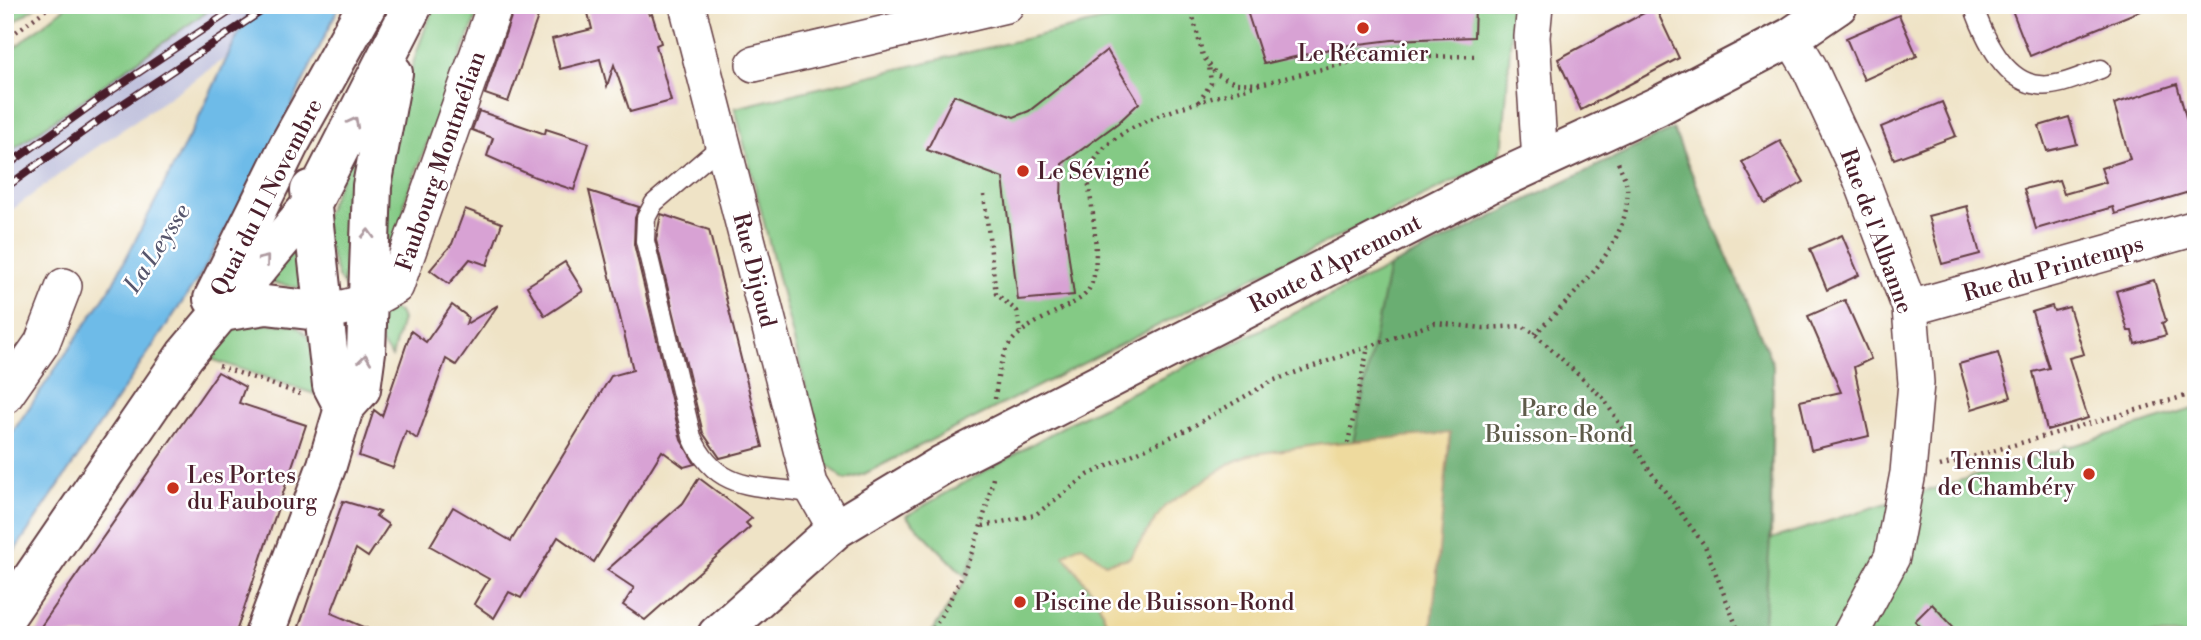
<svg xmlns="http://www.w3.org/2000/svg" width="2201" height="640" font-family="'Libre Bodoni',serif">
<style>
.industrial{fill:#c1c2dd}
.green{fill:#84ca85;stroke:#677458;stroke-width:2}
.forest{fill:#6bae72;stroke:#5a664e;stroke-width:2}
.sand{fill:#eeda9e;stroke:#9c7c64;stroke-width:2}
.water{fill:#6ebbe8;stroke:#5c6d8a;stroke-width:2}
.building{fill:#d8a2d4}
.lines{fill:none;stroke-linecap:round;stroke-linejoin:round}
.service-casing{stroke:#633c42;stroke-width:21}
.minor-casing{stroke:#633c42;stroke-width:38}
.secondary-casing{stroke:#633c42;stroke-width:42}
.primary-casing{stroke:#633c42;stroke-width:42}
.path{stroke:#633c42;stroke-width:4.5;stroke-dasharray:2 5;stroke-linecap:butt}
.service{stroke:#fff;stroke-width:18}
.minor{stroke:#fff;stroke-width:35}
.secondary{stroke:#fff;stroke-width:38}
.primary{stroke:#fff;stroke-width:38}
.rail-casing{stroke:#4a1f2b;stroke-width:8}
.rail{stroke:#fff;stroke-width:5;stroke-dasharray:16;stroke-linecap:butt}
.oneway{stroke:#ae9aa0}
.poi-dot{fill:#c8321e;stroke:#fff;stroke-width:2.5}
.labels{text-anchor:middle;stroke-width:5;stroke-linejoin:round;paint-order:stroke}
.poi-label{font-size:23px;fill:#4a1f2b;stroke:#fff;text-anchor:start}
.street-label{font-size:23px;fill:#4a1f2b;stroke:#fff}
.park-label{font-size:23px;fill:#5e5b4a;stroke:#fff}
.water-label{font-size:24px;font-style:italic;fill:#57566d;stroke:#fff}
</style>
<rect width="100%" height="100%" fill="#fff"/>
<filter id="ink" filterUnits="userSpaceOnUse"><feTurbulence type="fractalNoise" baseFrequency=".0143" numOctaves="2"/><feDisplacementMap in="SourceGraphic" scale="14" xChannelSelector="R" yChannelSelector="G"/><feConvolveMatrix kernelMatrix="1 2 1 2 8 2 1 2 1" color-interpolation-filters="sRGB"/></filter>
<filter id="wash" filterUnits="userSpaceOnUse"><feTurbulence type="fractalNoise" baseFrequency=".00686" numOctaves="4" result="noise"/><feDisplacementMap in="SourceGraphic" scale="28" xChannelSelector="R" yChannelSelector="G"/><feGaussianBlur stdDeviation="1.57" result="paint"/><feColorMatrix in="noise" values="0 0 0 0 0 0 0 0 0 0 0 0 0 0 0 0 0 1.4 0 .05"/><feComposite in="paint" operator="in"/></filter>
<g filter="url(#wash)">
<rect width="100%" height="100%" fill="#efe3c6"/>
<path class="industrial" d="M216,5H266L246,44L84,156L5,215V155Z"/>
<g class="green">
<path d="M5,5H38L5,29Z"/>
<path d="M68,5H216L5,155V55Z"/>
<path d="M435,5H481L405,200L401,237L389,268C388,246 385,224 386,203C387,145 411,58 435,5Z"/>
<path d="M1167,5H1513L1503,143L1498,157L1487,166L1272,268L864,474L845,480L825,463L735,108Z"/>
<path d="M371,110L352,287L347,290L338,277L321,224Z"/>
<path d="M1673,129L1773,365L1771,539L2062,449L2066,445L2069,447L2196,408V635H930L968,576L978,548L965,576L906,516L1073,421Z"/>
<path d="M299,242L309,290L265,281Z"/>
<path d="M391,309L399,312L402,319L392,357L381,343L379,312Z"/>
<path d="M226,324H294L309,337L326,398L202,356Z"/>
</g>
<path class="forest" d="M1673,129L1773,365L1770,540L1763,635H1430L1450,434L1353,443L1389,267Z"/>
<path class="sand" d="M1450,433L1431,635H1115L1108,626L1096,597L1064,555L1081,545L1105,563L1129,558L1165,506L1231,463L1249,455L1323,444Z"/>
<path class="water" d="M252,5H340L274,142L202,273L5,565V443L111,287L198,119Z"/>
<g id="blocks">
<g class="building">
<path d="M515,5H542L508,102L485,94Z"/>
<path d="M586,5H646L649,15L652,14L661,43L656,45L671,101L630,112L614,65L607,86L600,59L560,69L552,39L592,29Z"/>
<path d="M1245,5H1475L1474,37L1392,40L1343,46L1264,64Z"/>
<path d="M2010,5H2152V6L2030,56Z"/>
<path d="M1655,7L1679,58L1581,110L1558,59Z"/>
<path d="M1899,15L1917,56L1864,80L1846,38Z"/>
<path d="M1107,50L1139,103L1118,123L1062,164L1061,200L1074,295L1018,300L1003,178L927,150L954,95L1014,117L1029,111Z"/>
<path d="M2177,84L2190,132L2196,130V190L2115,214L2113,207L2036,229L2024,189L2059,180L2064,194L2106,182L2101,168L2130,159L2114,104Z"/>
<path d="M1942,102L1956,136L1894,159L1881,127Z"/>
<path d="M479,111L545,134L546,129L589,143L574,190L535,177L487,156L493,138L472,130Z"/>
<path d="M2069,117L2077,144L2047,151L2039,126Z"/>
<path d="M1780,141L1804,182L1765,204L1742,162Z"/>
<path d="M589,191L639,207L635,218L634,244L681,440L695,464L684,467L662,451L594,562L558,537L521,598L509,592L494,618L474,604L489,579L430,546L453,507L511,541L611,376L633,370Z"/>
<path d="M1967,206L1980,254L1942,264L1928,216Z"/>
<path d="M465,209L502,223L487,265L470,259L449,284L430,270L452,244Z"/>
<path d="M661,214L709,230L763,447L720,458L703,433L656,240Z"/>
<path d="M1842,235L1859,275L1827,290L1810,249Z"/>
<path d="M565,262L583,291L545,316L527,286Z"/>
<path d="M2154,280L2166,321L2162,323L2166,335L2135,344L2132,331H2128L2116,291Z"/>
<path d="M1845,300L1871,359L1854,367L1869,436L1811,450L1800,401L1841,392L1808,316Z"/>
<path d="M452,305L468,317L466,324L498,305L456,365L446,359L417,439L406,431L393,468L359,456L374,410L382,416L411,331L426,342Z"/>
<path d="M2052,306L2054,311L2069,307L2084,354L2069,358L2088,418L2047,430L2033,372L2049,368L2032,312Z"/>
<path d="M1998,353L2011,397L1972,409L1959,364Z"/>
<path d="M218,372L245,387L239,403L306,425L235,635H35Z"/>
<path d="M699,478L752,518L746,523L750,527L645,620L623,605L634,588L607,570L683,503Z"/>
<path d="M343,501L380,512L376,516L389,525L368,557L356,549L331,613L383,635H296Z"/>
<path d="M1932,604L1961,635H1929L1915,621Z"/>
</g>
</g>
</g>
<g filter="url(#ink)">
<use href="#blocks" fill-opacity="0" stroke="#633c42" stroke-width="2"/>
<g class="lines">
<g class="service-casing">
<g id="service">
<path d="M1973,5C1983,34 2003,81 2038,85C2058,88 2083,75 2101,69"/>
<path d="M723,144L654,203L646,218L645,241L692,437C718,496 762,484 816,494"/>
</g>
</g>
<g class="minor-casing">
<g id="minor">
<path d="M687,5L810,484L836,529"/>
<path d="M1535,5L1532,37L1540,161"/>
<path d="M1791,37L1809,67L1861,179L1910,308L1916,383L1908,473L1892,557L1850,635"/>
<path d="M754,64L1006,5"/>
<path d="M1910,308L2196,228"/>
<path d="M326,312L367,302L396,286L495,5"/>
<path d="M5,396L42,343L64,286"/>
</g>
</g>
<g class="secondary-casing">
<path id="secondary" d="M717,635L836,529L942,465L1487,185L1658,106L1791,37L1838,5"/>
</g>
<g class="primary-casing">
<g id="primary">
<path d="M310,190L332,385L344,408"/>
<path d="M213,299L289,145L367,5"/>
<path d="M222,312L266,305L326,312"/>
<path d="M5,618L185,355L311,205L413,5"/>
<path d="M264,635L327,465L344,408L361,389L366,352L372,186L393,73"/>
</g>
</g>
<g class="path">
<path d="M1190,5L1203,56L1216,74L1235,83L1260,84L1368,58L1478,56"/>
<path d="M5,40L52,5"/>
<path d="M1199,102L1211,83L1209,66"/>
<path d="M984,195L996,294L1017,311L1020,332"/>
<path d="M1535,334C1570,298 1633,243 1627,187C1626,179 1621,170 1618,162"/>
<path d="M219,366L300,394"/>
<path d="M995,399C1002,338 1010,336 1063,308C1072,304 1084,298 1089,289C1100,270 1095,236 1093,215C1092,203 1088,189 1089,178C1094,121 1216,99 1260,84"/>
<path d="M1348,443L1368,347L1435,323L1483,328L1522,326L1535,334L1603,398L1650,471L1705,546L1740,635"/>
<path d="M1940,466L2196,393"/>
<path d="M983,526L1035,515L1088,475L1188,429L1272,381L1367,347"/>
<path d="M930,635C964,577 979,544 993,478"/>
</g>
<use href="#service" class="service"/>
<use href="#minor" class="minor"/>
<use href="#secondary" class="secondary"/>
<use href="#primary" class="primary"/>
<g class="rail-casing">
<g id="rail">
<path d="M5,167L105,95L240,5"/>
<path d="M5,188L115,109L271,5"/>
</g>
</g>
<use href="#rail" class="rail"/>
</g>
<defs><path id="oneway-chevron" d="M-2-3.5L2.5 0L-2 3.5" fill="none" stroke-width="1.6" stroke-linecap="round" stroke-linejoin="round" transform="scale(1.75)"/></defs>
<g class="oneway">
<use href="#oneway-chevron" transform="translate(354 122) rotate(-62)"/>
<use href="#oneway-chevron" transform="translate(368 234) rotate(-88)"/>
<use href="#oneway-chevron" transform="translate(265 260) rotate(-51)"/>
<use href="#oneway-chevron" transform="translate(365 359) rotate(-83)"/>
</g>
</g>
<g class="poi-dot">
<circle cx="1363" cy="28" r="7"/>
<circle cx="1023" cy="171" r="7"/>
<circle cx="2089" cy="474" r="7"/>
<circle cx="173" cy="488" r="7"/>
<circle cx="1020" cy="602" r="7"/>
</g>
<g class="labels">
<g class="poi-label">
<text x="1363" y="61" text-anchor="middle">Le Récamier</text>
<text x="1037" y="179">Le Sévigné</text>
<text x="2075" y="469" text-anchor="end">Tennis Club<tspan x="2075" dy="26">de Chambéry</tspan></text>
<text x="187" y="483">Les Portes<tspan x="187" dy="26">du Faubourg</tspan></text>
<text x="1034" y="610">Piscine de Buisson-Rond</text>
</g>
<g class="street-label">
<text transform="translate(440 161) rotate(-71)" y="8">Faubourg Montmélian</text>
<text transform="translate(266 197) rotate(-63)" y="8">Quai du 11 Novembre</text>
<text transform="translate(1877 231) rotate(70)" y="8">Rue de l'Albanne</text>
<text transform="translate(1335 263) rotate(-27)" y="8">Route d'Apremont</text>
<text transform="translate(2053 268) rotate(-16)" y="8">Rue du Printemps</text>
<text transform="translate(755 270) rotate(76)" y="8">Rue Dijoud</text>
</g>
<g class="park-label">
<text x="1559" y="416">Parc de<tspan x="1559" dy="26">Buisson-Rond</tspan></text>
</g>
<g class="water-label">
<text transform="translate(157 248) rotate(-57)" y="8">La Leysse</text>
</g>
</g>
<rect width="2201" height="640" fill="none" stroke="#fff" stroke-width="28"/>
</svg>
